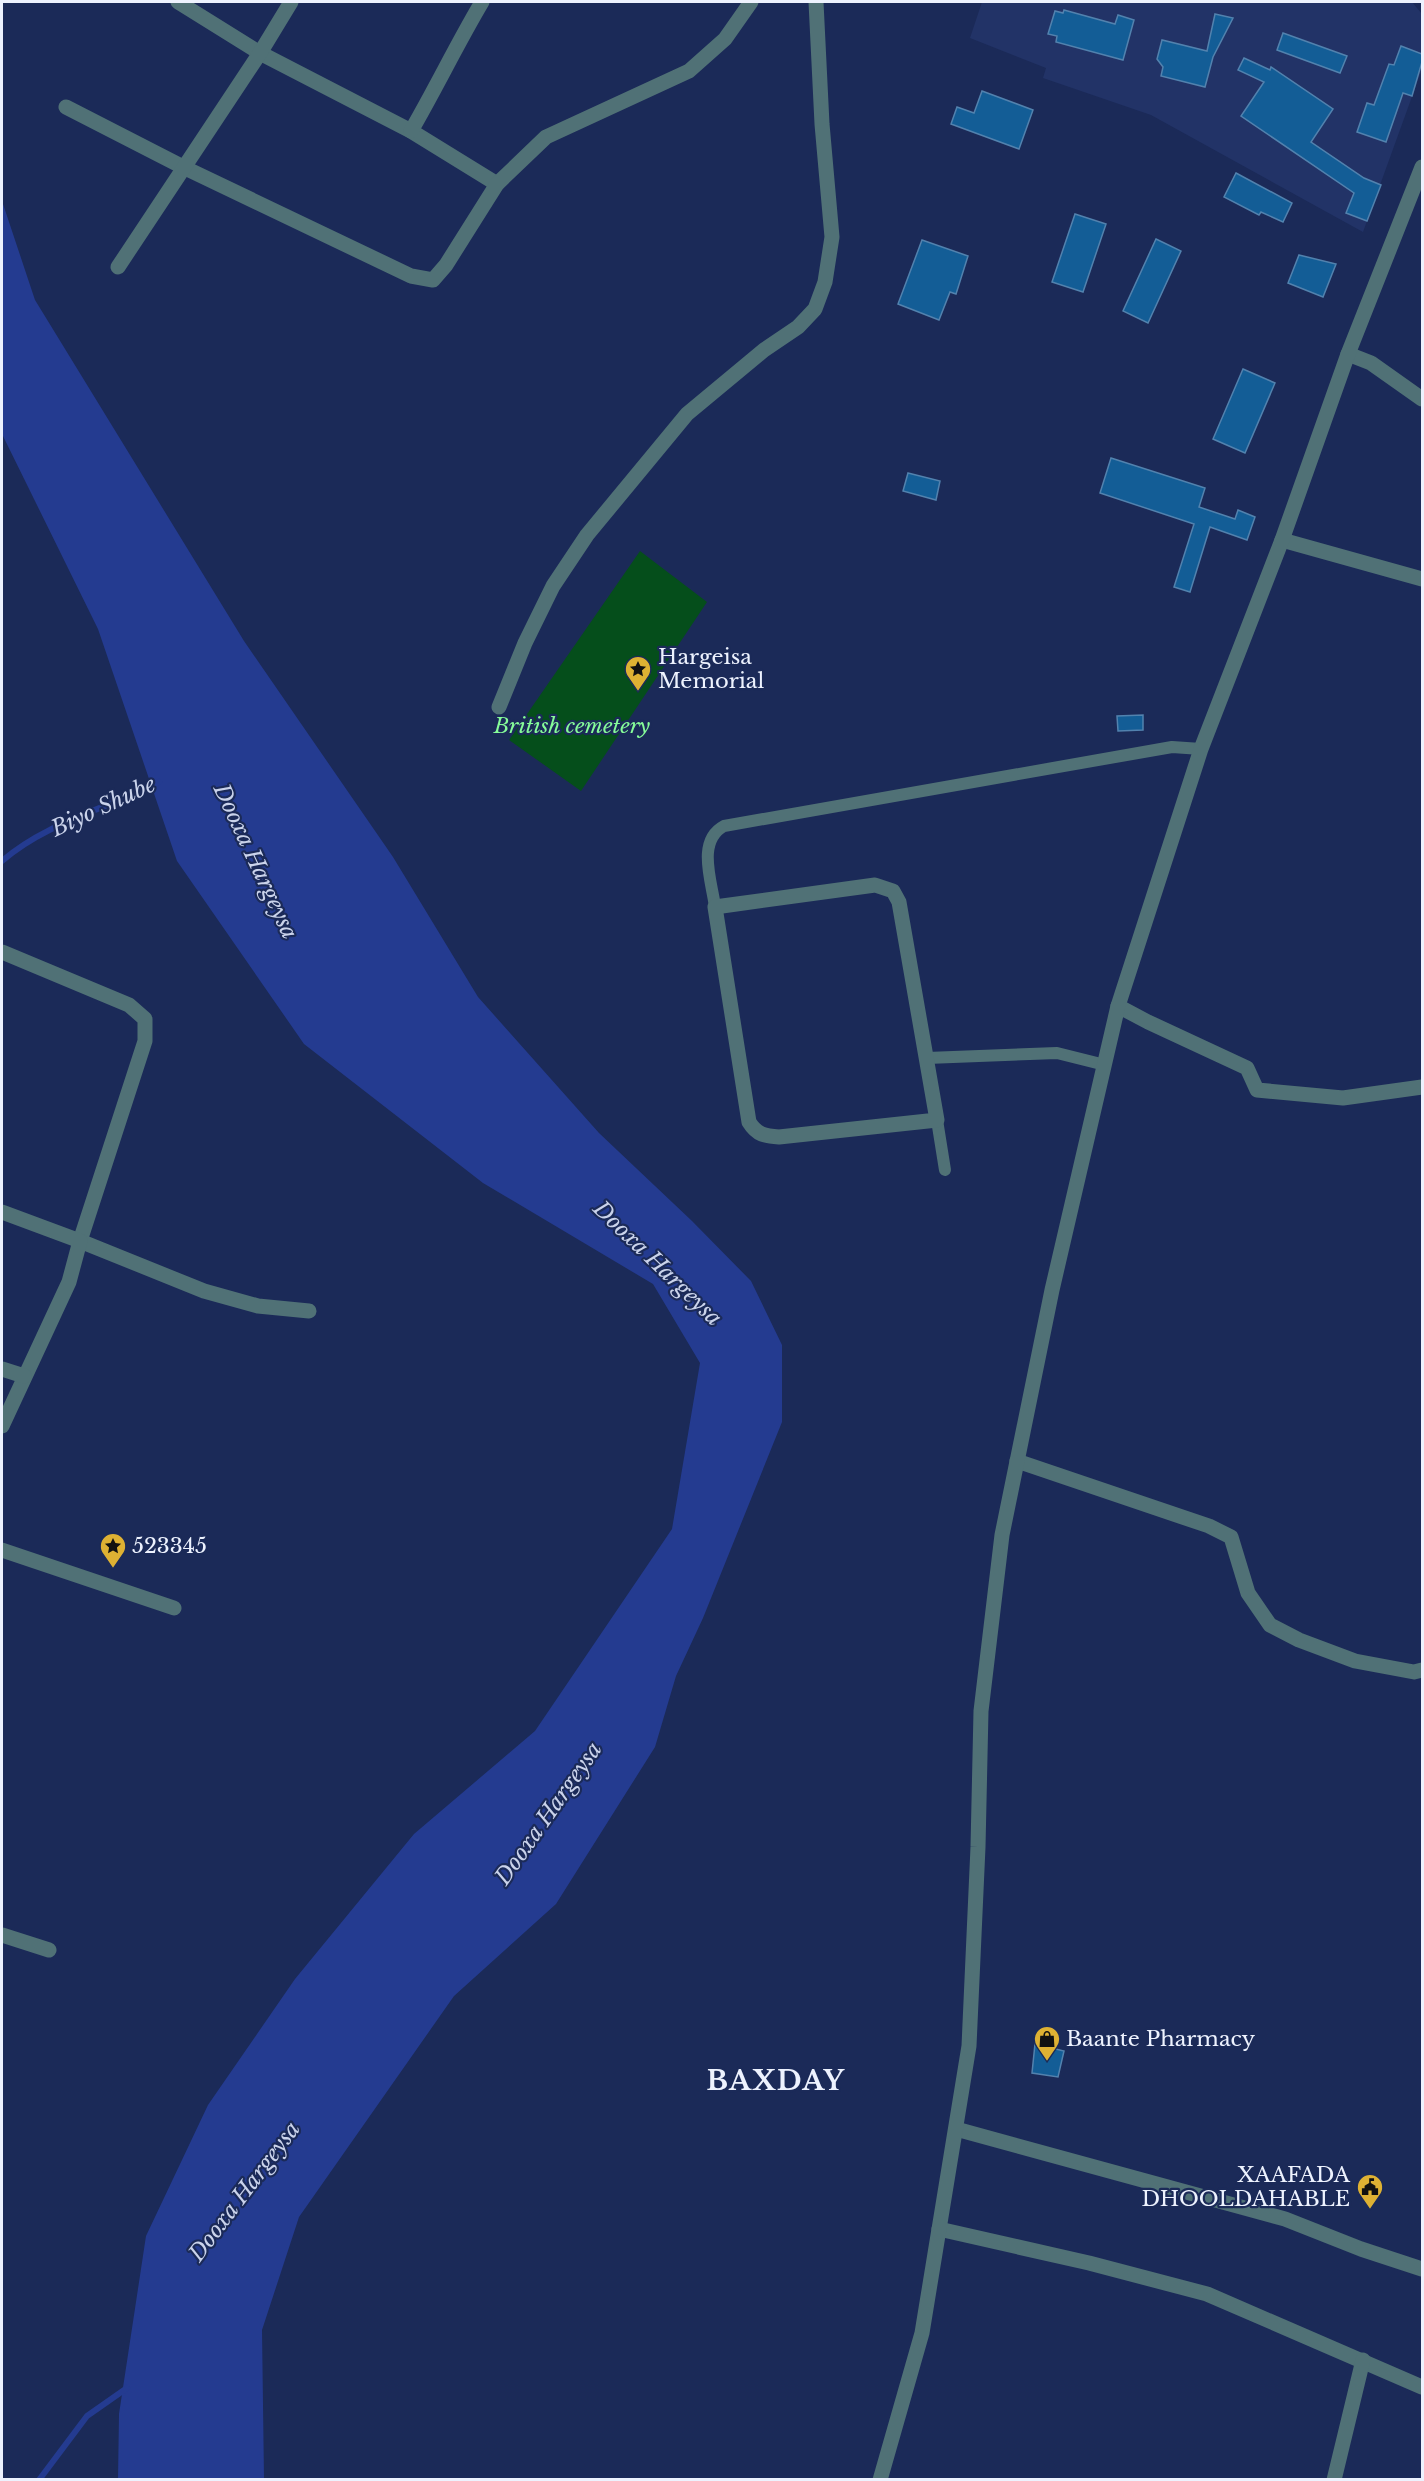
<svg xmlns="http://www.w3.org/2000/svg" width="1424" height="2481" font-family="'Libre Baskerville',serif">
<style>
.built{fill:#223367}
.green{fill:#054e1b}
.water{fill:#243b90}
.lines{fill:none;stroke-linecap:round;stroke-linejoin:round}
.stream{stroke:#243b90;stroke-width:6}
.building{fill:#135d96;stroke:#5282ae;stroke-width:1.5}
.lane{stroke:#507176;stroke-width:12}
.street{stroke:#507176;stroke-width:15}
.labels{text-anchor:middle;stroke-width:4.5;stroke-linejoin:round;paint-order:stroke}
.poi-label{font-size:21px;fill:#edf2fe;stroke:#1b2a58;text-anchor:start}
.park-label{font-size:21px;font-style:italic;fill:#86fc99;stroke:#1b2a58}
.water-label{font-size:22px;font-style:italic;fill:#cad3eb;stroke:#1b2a58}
.district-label{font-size:27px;font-weight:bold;letter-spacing:1.5px;fill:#edf2fe;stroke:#1b2a58}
</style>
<rect width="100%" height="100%" fill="#1b2a58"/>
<path class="built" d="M982,2H1412L1422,14V69L1363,232L1151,115L1043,78L1046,68L970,38Z"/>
<path class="green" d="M640,551L707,602L581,791L509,740Z"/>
<path class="water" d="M2,201L35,300L244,641L393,857L478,997L599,1133L692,1221L751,1281L782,1345V1422L703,1618L676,1676L655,1747L556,1904L454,1996L299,2217L262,2330L264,2479H118L119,2414L146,2236L208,2105L295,1979L414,1834L535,1731L672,1529L700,1363L653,1284L483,1183L304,1044L177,861L98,629L2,434Z"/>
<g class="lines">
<g class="stream">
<path d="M2,861C47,822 107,809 159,782"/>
<path d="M39,2480L87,2416L127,2388"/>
</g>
</g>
<g class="building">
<path d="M1064,10L1115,24L1118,15L1134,20L1123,60L1056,42L1057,36L1048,34L1055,11L1063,13Z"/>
<path d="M1215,14L1233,18L1213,57L1205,87L1161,76L1163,67L1157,59L1162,40L1207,51Z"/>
<path d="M1283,33L1347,56L1340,73L1277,50Z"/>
<path d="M1401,46L1422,54V62L1412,96L1403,93L1386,142L1357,132L1367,103L1374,105L1389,64L1394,65Z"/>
<path d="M1244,58L1270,70L1271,67L1333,109L1311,142L1364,178L1381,185L1367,221L1346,213L1354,193L1241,116L1264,82L1238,70Z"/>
<path d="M982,91L1033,110L1019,149L951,124L957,107L974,113Z"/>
<path d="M1236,173L1292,203L1283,222L1261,212L1259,215L1224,197Z"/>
<path d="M1075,214L1106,224L1083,292L1052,282Z"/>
<path d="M1156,239L1181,251L1148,323L1123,311Z"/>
<path d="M922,240L968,256L956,294L950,292L939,320L898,304Z"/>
<path d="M1299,255L1336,264L1323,297L1288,283Z"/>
<path d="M1243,369L1275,383L1245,453L1213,439Z"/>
<path d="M1111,458L1205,488L1199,507L1235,519L1238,510L1255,517L1247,540L1210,527L1190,592L1174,587L1194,524L1100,493Z"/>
<path d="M908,473L940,481L936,500L903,491Z"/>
<path d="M1143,715V730L1118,731L1117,716Z"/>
<path d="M1035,2044L1064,2051L1058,2077L1032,2073Z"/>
</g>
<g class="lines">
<g class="lane">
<path d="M715,907C712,882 696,841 724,826L1172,747L1201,749"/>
<path d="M927,1058L1057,1053L1105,1065"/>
<path d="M937,1120L945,1170"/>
</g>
<g class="street">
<path d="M178,2L260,53L411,131L497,184"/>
<path d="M66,107L183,167L411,276L433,280L446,265L497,184L546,137L689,71L725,39L751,2"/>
<path d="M411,131C436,88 457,44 482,2"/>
<path d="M118,267L260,53L291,2"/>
<path d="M1348,354L1371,363L1422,399"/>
<path d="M1282,540L1422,579"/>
<path d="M499,707L525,643L553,586L587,535L687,414L764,350L798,327L815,309L825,282L832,237L822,124L816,2"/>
<path d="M875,885L893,891L899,902L937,1120L779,1137C765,1136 757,1135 749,1122L715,907Z"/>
<path d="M2,952L129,1005L145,1019V1041L80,1241L204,1291L258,1306L309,1311"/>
<path d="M1118,1006L1148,1022L1247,1068L1257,1090L1343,1098L1422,1087"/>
<path d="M2,1212L80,1241L69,1282L2,1426"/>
<path d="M2,1369L24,1376"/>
<path d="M1017,1461L1209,1526L1231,1537L1248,1593L1270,1625L1299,1640L1355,1661L1414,1672L1422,1670"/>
<path d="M2,1550L174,1608"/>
<path d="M2,1935L49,1950"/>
<path d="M956,2129L1285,2219L1361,2249L1422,2269"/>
<path d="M939,2229L1089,2263L1207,2294L1422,2387"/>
<path d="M880,2480L922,2333L969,2046L978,1847L981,1711L1002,1535L1052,1290L1118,1006L1201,749L1282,540L1348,354L1422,167"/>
<path d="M1334,2480L1363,2360"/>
</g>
</g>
<defs>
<g id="sight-pin" transform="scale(1.35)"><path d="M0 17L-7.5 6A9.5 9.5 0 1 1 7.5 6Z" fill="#deb133" stroke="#1b2a58"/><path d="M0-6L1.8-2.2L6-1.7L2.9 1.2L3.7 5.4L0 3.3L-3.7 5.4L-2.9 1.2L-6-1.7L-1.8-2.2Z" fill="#111"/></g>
<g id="shop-pin" transform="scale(1.35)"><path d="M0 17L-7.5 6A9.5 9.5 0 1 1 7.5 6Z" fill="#deb133" stroke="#1b2a58"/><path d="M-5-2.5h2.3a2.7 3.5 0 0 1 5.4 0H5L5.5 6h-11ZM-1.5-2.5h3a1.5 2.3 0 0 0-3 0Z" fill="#111"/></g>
<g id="civic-pin" transform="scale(1.35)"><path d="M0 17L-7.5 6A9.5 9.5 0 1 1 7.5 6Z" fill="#deb133" stroke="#1b2a58"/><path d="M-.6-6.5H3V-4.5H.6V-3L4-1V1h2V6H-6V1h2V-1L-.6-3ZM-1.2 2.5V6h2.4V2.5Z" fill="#111"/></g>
</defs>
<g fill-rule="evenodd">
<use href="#sight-pin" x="638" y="669"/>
<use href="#sight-pin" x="113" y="1546"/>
<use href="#shop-pin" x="1047" y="2039"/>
<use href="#civic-pin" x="1370" y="2187"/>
</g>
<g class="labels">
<g class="poi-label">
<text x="658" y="664">Hargeisa<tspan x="658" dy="24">Memorial</tspan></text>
<text x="132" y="1553">523345</text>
<text x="1066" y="2046">Baante Pharmacy</text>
<text x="1350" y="2182" text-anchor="end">XAAFADA<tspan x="1350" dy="24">DHOOLDAHABLE</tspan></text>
</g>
<g class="park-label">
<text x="572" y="733">British cemetery</text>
</g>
<g class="water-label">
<text transform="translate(103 806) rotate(-25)" y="8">Biyo Shube</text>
<text transform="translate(256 861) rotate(65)" y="8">Dooxa Hargeysa</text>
<text transform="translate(658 1263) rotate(44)" y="8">Dooxa Hargeysa</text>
<text transform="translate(548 1813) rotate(-55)" y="8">Dooxa Hargeysa</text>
<text transform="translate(244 2191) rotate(-53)" y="8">Dooxa Hargeysa</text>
</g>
<g class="district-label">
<text x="776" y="2090">BAXDAY</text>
</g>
</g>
<rect width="1424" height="2481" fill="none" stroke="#edf2fe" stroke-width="6"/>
</svg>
